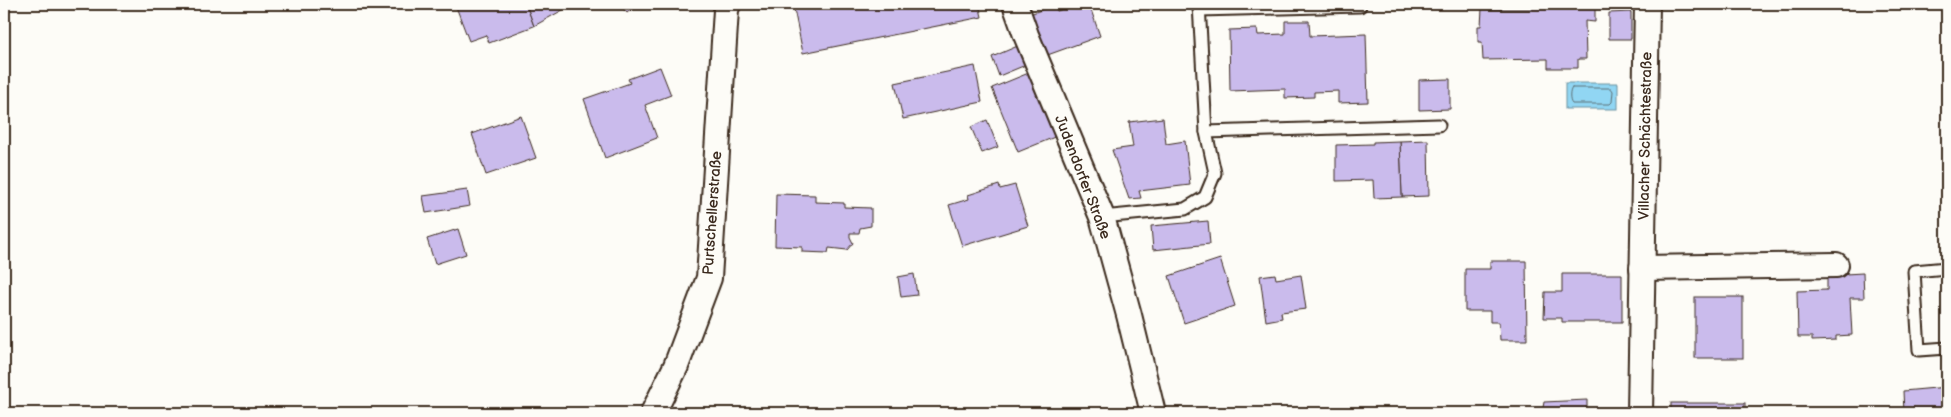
<svg xmlns="http://www.w3.org/2000/svg" width="1951" height="417" font-family="'Balsamiq Sans',sans-serif">
<style>
.water{fill:#91d6f3;stroke:#6f919e}
.lines{fill:none;stroke-linecap:round;stroke-linejoin:round}
.shore{stroke:#5d6f73;stroke-width:1}
.building{fill:#cabbec;stroke:#3b2a1e}
.lane-casing{stroke:#3b2a1e;stroke-width:15}
.street-casing{stroke:#3b2a1e;stroke-width:28}
.lane{stroke:#fdfcf7;stroke-width:11}
.street{stroke:#fdfcf7;stroke-width:24}
.labels{text-anchor:middle;stroke-width:5;stroke-linejoin:round;paint-order:stroke}
.street-label{font-size:15px;fill:#3b2a1e;stroke:#fdfcf7}
</style>
<rect width="100%" height="100%" fill="#fdfcf7"/>
<filter id="ink" filterUnits="userSpaceOnUse"><feTurbulence type="fractalNoise" baseFrequency=".02" numOctaves="2"/><feDisplacementMap in="SourceGraphic" scale="10" xChannelSelector="R" yChannelSelector="G"/><feConvolveMatrix kernelMatrix="1 2 1 2 8 2 1 2 1" color-interpolation-filters="sRGB"/></filter>
<g filter="url(#ink)">
<rect class="water" x="1565" y="83" width="53" height="26"/>
<g class="lines">
<path class="shore" d="M1572,88H1611L1613,91L1612,102L1610,104H1572C1569,101 1569,91 1572,88Z"/>
</g>
<g class="building">
<path d="M455,4H526L534,26L489,43L486,35L469,41Z"/>
<path d="M526,4H566L568,7L534,26Z"/>
<path d="M619,4H638L627,13Z"/>
<path d="M793,4H979L982,17L803,53Z"/>
<path d="M1077,4H1089L1100,36L1042,57L1027,15L1055,5L1057,11Z"/>
<path d="M1541,4H1595V22L1585,21L1586,59H1578V68H1548V59L1483,60L1482,42H1478V26H1481L1482,9H1530Z"/>
<path d="M1631,12V39H1609V13Z"/>
<path d="M1285,21H1309L1310,36L1366,34L1368,102L1338,103V91L1314,92V97L1285,98V89L1230,91L1229,30L1257,29L1258,35L1285,34Z"/>
<path d="M1020,45L1028,64L999,76L992,57Z"/>
<path d="M975,66L982,102L903,119L895,83Z"/>
<path d="M660,67L671,95L645,105L657,138L605,158L584,99L630,83L628,79Z"/>
<path d="M1036,70L1062,134L1018,152L992,88Z"/>
<path d="M1450,79V109L1419,110V80Z"/>
<path d="M521,116L536,158L486,175L472,134Z"/>
<path d="M1163,118L1166,144L1185,141L1190,185L1139,191L1141,198L1129,199L1112,150L1133,147L1129,122Z"/>
<path d="M987,120L998,147L982,153L971,127Z"/>
<path d="M1428,140L1429,196L1402,197L1400,141Z"/>
<path d="M1400,141L1402,197L1374,198L1373,180L1336,181V145L1373,144V142Z"/>
<path d="M999,185L1000,189L1015,185L1028,226L962,246L949,205L969,199L968,195Z"/>
<path d="M467,190L470,206L426,213L423,196Z"/>
<path d="M776,194L815,195V202L844,203V207L871,208V226L860,228L859,233H850V237L853,243L847,250L829,248L828,253L802,252V247L775,246Z"/>
<path d="M1208,221L1210,244L1153,250L1151,226Z"/>
<path d="M458,229L466,254L435,264L427,239Z"/>
<path d="M1220,259L1235,306L1184,323L1169,276Z"/>
<path d="M1490,261H1526L1527,340H1500L1499,322H1490V311H1465V269H1490Z"/>
<path d="M1863,273L1864,298H1850L1852,335L1836,336V340L1812,341V337H1798L1797,291L1827,290V275Z"/>
<path d="M914,274L917,295L901,297L898,277Z"/>
<path d="M1275,274L1276,279L1301,275L1306,309L1281,312L1282,318L1266,321L1260,276Z"/>
<path d="M1562,274H1622V322H1562V318H1544L1545,292H1562Z"/>
<rect x="1695" y="297" width="48" height="61"/>
<path d="M1947,387V413H1904L1903,391Z"/>
<path d="M1587,400V413H1542L1544,402Z"/>
<rect x="1671" y="403" width="74" height="10"/>
</g>
<g class="lines">
<g class="lane-casing">
<g id="lane">
<path d="M1199,10L1360,6"/>
<path d="M1206,132L1439,125"/>
<path d="M1102,217L1185,209L1205,197L1215,173L1206,132L1199,4"/>
<path d="M1947,268L1914,271L1919,350L1947,348"/>
</g>
</g>
<g class="street-casing">
<g id="street">
<path d="M1015,4L1026,35L1102,217L1129,315L1153,413"/>
<path d="M1642,268L1836,265"/>
<path d="M653,413L676,366L709,278L726,10L728,4"/>
<path d="M1640,413L1647,4"/>
</g>
</g>
<use href="#lane" class="lane"/>
<use href="#street" class="street"/>
</g>
</g>
<g class="labels">
<g class="street-label">
<text transform="translate(1645 136) rotate(-89)" y="5">Villacher Schächtestraße</text>
<text transform="translate(1083 177) rotate(69)" y="5">Judendorfer Straße</text>
<text transform="translate(712 213) rotate(-86)" y="5">Purtschellerstraße</text>
</g>
</g>
<rect width="1951" height="417" fill="none" stroke="#fdfcf7" stroke-width="20"/>
<rect x="10" y="10" width="1931" height="397" fill="none" stroke="#3b2a1e" stroke-width="2" filter="url(#ink)"/>
</svg>
